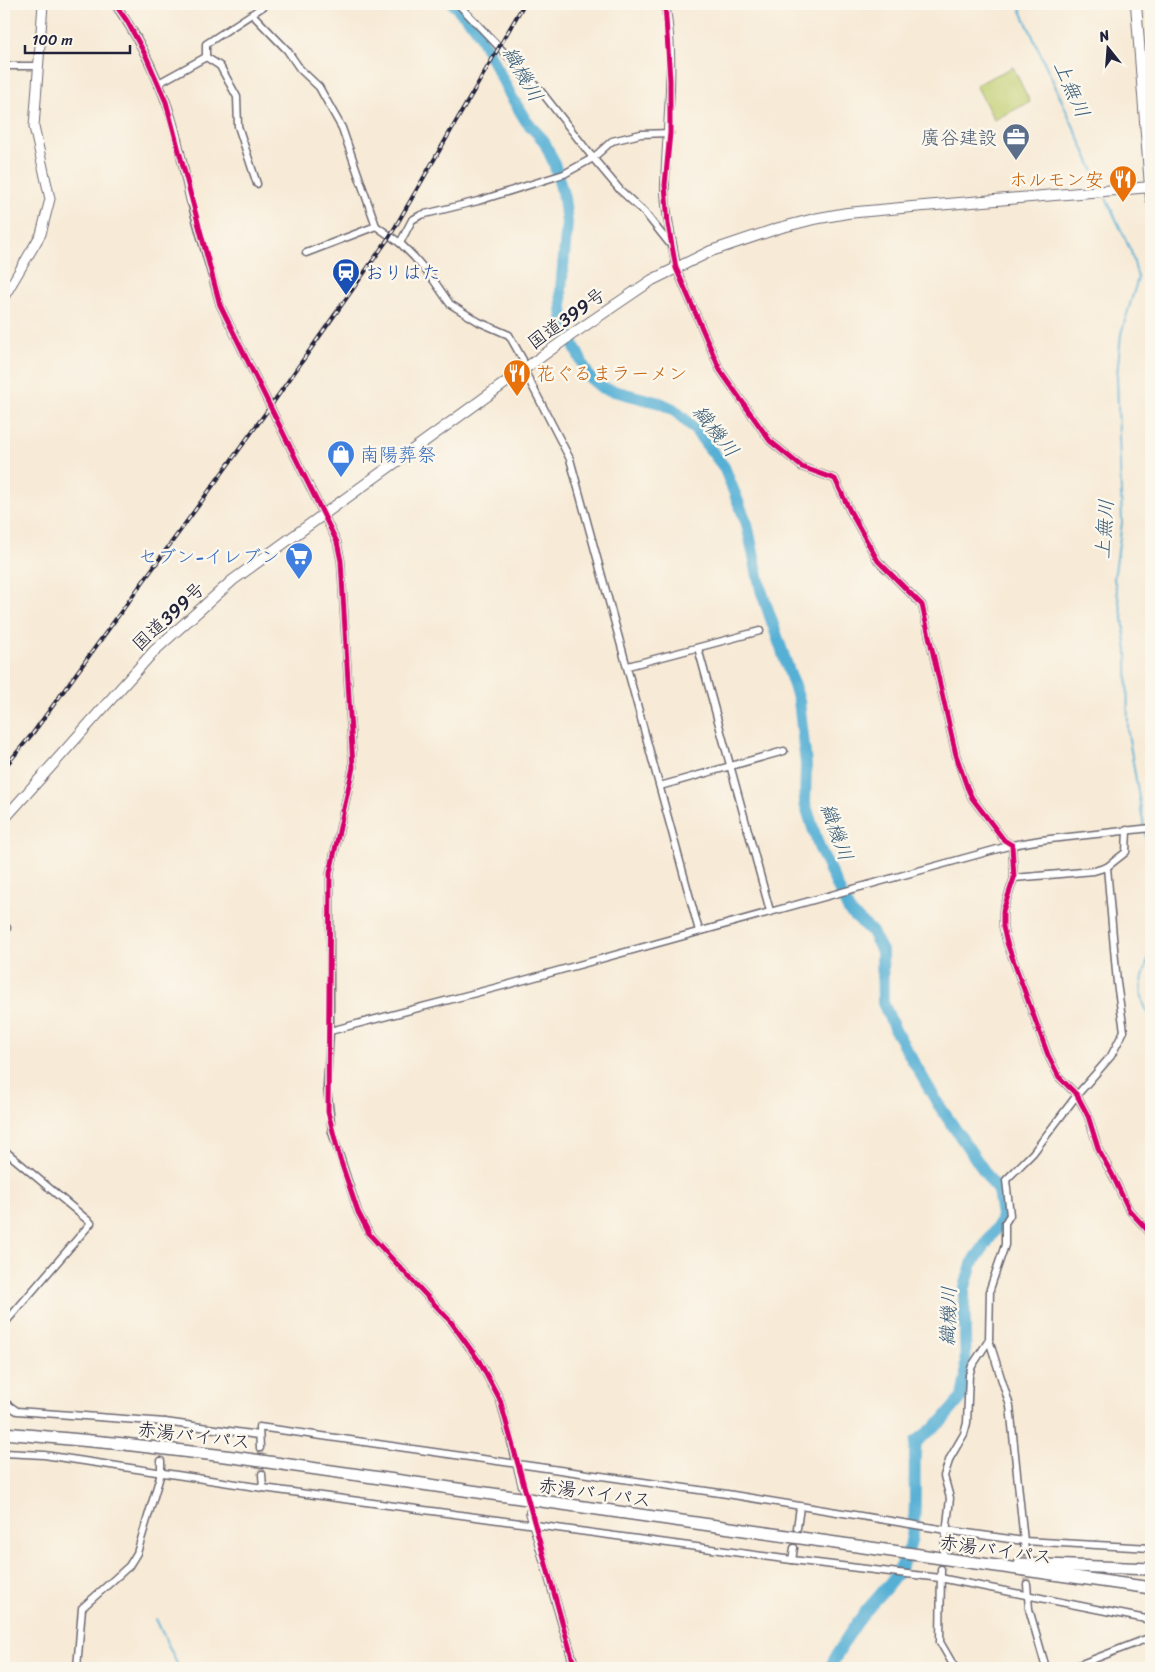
<svg xmlns="http://www.w3.org/2000/svg" width="1155" height="1672" font-family="Sriracha,'Klee One',sans-serif">
<style>
.green{fill:#c0ce70;stroke:#717856}
.lines{fill:none;stroke-linecap:round;stroke-linejoin:round}
.stream{stroke:#57b0d5;stroke-width:2}
.river{stroke:#57b0d5;stroke-width:12}
.minor-tunnel{stroke:#ccc2b7;stroke-width:6;stroke-dasharray:6 3;stroke-linecap:butt}
.minor-casing{stroke:#6d6871;stroke-width:9}
.tertiary-casing{stroke:#6d6871;stroke-width:10}
.secondary-casing{stroke:#6d6871;stroke-width:11}
.primary-casing{stroke:#6d6871;stroke-width:12}
.trunk-casing{stroke:#6d6871;stroke-width:12}
.motorway-casing{stroke:#6d6871;stroke-width:14}
.minor{stroke:#fff;stroke-width:6}
.tertiary{stroke:#fff;stroke-width:8}
.secondary{stroke:#fff;stroke-width:9}
.primary{stroke:#fff;stroke-width:10}
.trunk{stroke:#fff;stroke-width:10}
.motorway{stroke:#fff;stroke-width:11}
.rail-casing{stroke:#22223b;stroke-width:4}
.rail{stroke:#fbf7ec;stroke-width:2;stroke-dasharray:5.5;stroke-linecap:butt}
.cycleway-casing{stroke:#fbf7ec;stroke-width:8}
.cycleway{stroke:#d6006c;stroke-width:5}
.labels{text-anchor:middle;stroke-width:5;stroke-linejoin:round;paint-order:stroke}
.service-label{font-size:19px;fill:#4e5e75;stroke:#fbf7ec;text-anchor:end}
.food-label{font-size:19px;fill:#c56008;stroke:#fbf7ec;text-anchor:end}
.transit-label{font-size:19px;fill:#164399;stroke:#fbf7ec;text-anchor:start}
.street-label{font-size:19px;fill:#22223b;stroke:#fbf7ec}
.shop-label{font-size:19px;fill:#366cbe;stroke:#fbf7ec;text-anchor:start}
.water-label{font-size:20px;font-style:italic;fill:#375b79;stroke:#fbf7ec}
</style>
<rect width="100%" height="100%" fill="#fbf7ec"/>
<filter id="ink" filterUnits="userSpaceOnUse"><feTurbulence type="fractalNoise" baseFrequency=".02" numOctaves="2"/><feDisplacementMap in="SourceGraphic" scale="10" xChannelSelector="R" yChannelSelector="G"/><feConvolveMatrix kernelMatrix="1 2 1 2 8 2 1 2 1" color-interpolation-filters="sRGB"/></filter>
<filter id="wash" filterUnits="userSpaceOnUse"><feTurbulence type="fractalNoise" baseFrequency=".0096" numOctaves="4" result="noise"/><feDisplacementMap in="SourceGraphic" scale="20" xChannelSelector="R" yChannelSelector="G"/><feGaussianBlur stdDeviation="1.12" result="paint"/><feColorMatrix in="noise" values="0 0 0 0 0 0 0 0 0 0 0 0 0 0 0 0 0 1.4 0 .05"/><feComposite in="paint" operator="in"/></filter>
<g filter="url(#wash)">
<rect width="100%" height="100%" fill="#f7ead6"/>
<path class="green" d="M1013,67L1030,102L994,120L976,85Z"/>
<g class="lines">
<g class="stream">
<path d="M1018,4L1100,185"/>
<path d="M1106,198L1131,251L1138,278L1121,334L1117,376L1122,523L1114,579L1123,619L1127,651L1128,733L1151,868"/>
<path d="M1151,951C1143,975 1134,995 1151,1017"/>
<path d="M156,1619L179,1668"/>
</g>
<path class="river" d="M453,4L475,26L511,96L526,121L544,141L554,163L564,198L567,223L561,289L563,323L589,377L602,388L660,403L673,409L693,427L724,467L747,524L761,590L799,700L806,764L805,803L819,847L849,911L872,932L882,951L883,1003L895,1030L938,1104L998,1191L1002,1215L1000,1223L972,1264L964,1290L966,1377L962,1397L942,1421L916,1442C912,1475 919,1513 910,1545C902,1573 885,1589 866,1611C852,1628 840,1648 830,1668"/>
</g>
</g>
<g filter="url(#ink)">
<g class="lines">
<g class="minor-tunnel">
<path d="M260,1448L262,1474"/>
<path d="M1025,1551L1027,1584"/>
</g>
<g class="minor-casing">
<g id="minor">
<path d="M458,4L540,90L593,158L620,190L645,213L673,248"/>
<path d="M253,15L287,50L300,69L319,87L342,128L376,226L400,243L414,257L432,278L450,304L479,322L509,335L523,360L524,370L570,459L699,931"/>
<path d="M206,57L220,66L237,97L238,126L257,184"/>
<path d="M4,66H39"/>
<path d="M157,84L206,57V44L267,4"/>
<path d="M191,202L220,305L337,542L341,561L353,767L330,873V1031L327,1087L332,1132L358,1212L370,1235L451,1322L479,1361L500,1400L517,1464"/>
<path d="M400,243L412,220L421,215L478,201L564,174L593,158L612,141L641,134L670,133"/>
<path d="M306,253L376,226"/>
<path d="M676,268L720,370L770,441L802,467L835,479L850,511L878,561L922,605L956,755L967,787L972,798L1004,840L1012,845L1014,878L1003,911V927L1007,943L1048,1055L1059,1077L1077,1095L1088,1116L1099,1151L1112,1174L1129,1210L1151,1234"/>
<path d="M698,648L770,911"/>
<path d="M628,666L760,631"/>
<path d="M660,786L784,751"/>
<path d="M1014,878L1094,871L1107,867L1126,852L1127,830"/>
<path d="M4,925L7,928L4,931"/>
<path d="M330,1031L510,984L1012,845L1041,840L1151,828"/>
<path d="M4,1150L91,1223L4,1324"/>
<path d="M4,1402L17,1411L165,1422L258,1435"/>
<path d="M163,1437L165,1422"/>
<path d="M260,1448L259,1427L727,1494L946,1530L1024,1541L1151,1548"/>
<path d="M4,1453L44,1455L263,1488L792,1560L940,1578L1151,1620"/>
<path d="M262,1474L263,1488"/>
<path d="M797,1528L800,1507"/>
<path d="M944,1551L950,1498L944,1476L950,1458L964,1434L967,1423L969,1375L972,1366L989,1340"/>
<path d="M1025,1551L1010,1406L989,1340L990,1289L1005,1245V1223L1010,1215L1006,1180L1033,1153L1077,1095L1111,1056L1124,1031L1117,983L1107,867"/>
<path d="M792,1560L794,1548"/>
<path d="M941,1569L940,1642L955,1668"/>
<path d="M1027,1584L1029,1609L1046,1668"/>
<path d="M77,1668L82,1608L129,1566L137,1553L161,1473V1461"/>
<path d="M1071,1668L1151,1637"/>
</g>
</g>
<g class="tertiary-casing">
<g id="tertiary">
<path d="M115,4C136,33 153,68 166,102C178,133 183,169 191,202"/>
<path d="M665,4C676,63 667,125 665,184C664,213 673,240 676,268"/>
<path d="M517,1464L523,1487"/>
<path d="M530,1512L575,1668"/>
</g>
</g>
<g class="secondary-casing">
<path id="secondary" d="M4,297L41,234L50,199L34,127L43,4"/>
</g>
<g class="primary-casing">
<path id="primary" d="M1136,4L1151,199"/>
</g>
<g class="trunk-casing">
<path id="trunk" d="M4,819L154,651L233,580L574,333L652,280L711,251L779,228L814,219L847,213L912,207L1151,187"/>
</g>
<g class="motorway-casing">
<g id="motorway">
<path d="M4,1433L124,1444L233,1457L1151,1588"/>
<path d="M1020,1564L1151,1569"/>
</g>
</g>
<use href="#minor" class="minor"/>
<use href="#tertiary" class="tertiary"/>
<use href="#secondary" class="secondary"/>
<use href="#primary" class="primary"/>
<use href="#trunk" class="trunk"/>
<use href="#motorway" class="motorway"/>
<g class="rail-casing">
<path id="rail" d="M4,768L33,733L270,407L390,236L524,4"/>
</g>
<use href="#rail" class="rail"/>
<g class="cycleway-casing">
<g id="cycleway">
<path d="M115,4L127,21L146,56L166,102L220,305L337,542L341,561L353,767L330,873L328,1112L340,1159L358,1212L370,1235L451,1322L479,1361L500,1400L575,1668"/>
<path d="M665,4L670,80V133L665,185L668,224L676,268L720,370L770,441L802,467L835,479L850,511L878,561L922,605L956,755L967,787L972,798L1004,840L1012,845L1014,878L1003,911V927L1007,943L1048,1055L1059,1077L1077,1095L1088,1116L1099,1151L1112,1174L1129,1210L1151,1234"/>
</g>
</g>
<use href="#cycleway" class="cycleway"/>
</g>
</g>
<defs>
<g id="office-pin" transform="scale(1.4375)"><path d="M0 17L-7.5 6A9.5 9.5 0 1 1 7.5 6Z" fill="#5c6f8a" stroke="#fbf7ec"/><path d="M-6-3h4V-5.5h4V-3h4V5H-6ZM-1-4.5V-3h2v-1.5ZM-6 0V1H6V0Z" fill="#fff"/></g>
<g id="restaurant-pin" transform="scale(1.4375)"><path d="M0 17L-7.5 6A9.5 9.5 0 1 1 7.5 6Z" fill="#e8710a" stroke="#fbf7ec"/><path d="M-5-6h1v4h1v-4h1v4h1v-4h1v5L-1.5 .5V6h-2V.5L-5-1ZM5-6V6H3V1.5H1.5Q1.5-4 5-6Z" fill="#fff"/></g>
<g id="station-pin" transform="scale(1.4375)"><path d="M0 17L-7.5 6A9.5 9.5 0 1 1 7.5 6Z" fill="#1a4fb4" stroke="#fbf7ec"/><path d="M-3-6H3Q5-6 5-4V2Q5 4 3 4L4.5 6H3L1.5 4h-3L-3 6H-4.5L-3 4Q-5 4-5 2V-4Q-5-6-3-6ZM-3.5-4v3h7v-3ZM-3.5 1v1.5H-2V1ZM2 1v1.5H3.5V1Z" fill="#fff"/></g>
<g id="shop-pin" transform="scale(1.4375)"><path d="M0 17L-7.5 6A9.5 9.5 0 1 1 7.5 6Z" fill="#3f7fe0" stroke="#fbf7ec"/><path d="M-5-2.5h2.3a2.7 3.5 0 0 1 5.4 0H5L5.5 6h-11ZM-1.5-2.5h3a1.5 2.3 0 0 0-3 0Z" fill="#fff"/></g>
<g id="supermarket-pin" transform="scale(1.4375)"><path d="M0 17L-7.5 6A9.5 9.5 0 1 1 7.5 6Z" fill="#3f7fe0" stroke="#fbf7ec"/><path d="M-6-5.5h2.5l.6 2H6L4.5 2H-2.5L-4.4-4H-6ZM-1.5 3.2a1.3 1.3 0 1 0 .1 0ZM3 3.2a1.3 1.3 0 1 0 .1 0Z" fill="#fff"/></g>
</defs>
<g fill-rule="evenodd">
<use href="#office-pin" x="1016" y="137"/>
<use href="#restaurant-pin" x="1123" y="179"/>
<use href="#station-pin" x="346" y="272"/>
<use href="#restaurant-pin" x="517" y="373"/>
<use href="#shop-pin" x="341" y="454"/>
<use href="#supermarket-pin" x="299" y="556"/>
</g>
<g class="labels">
<g class="service-label">
<text x="997" y="144">廣谷建設</text>
</g>
<g class="food-label">
<text x="1104" y="186">ホルモン安</text>
<text x="536" y="380" text-anchor="start">花ぐるまラーメン</text>
</g>
<g class="transit-label">
<text x="365" y="279">おりはた</text>
</g>
<g class="street-label">
<text transform="translate(566 318) rotate(-36)" y="7">国道399号</text>
<text transform="translate(168 616) rotate(-43)" y="7">国道399号</text>
<text transform="translate(194 1435) rotate(7)" y="7">赤湯バイパス</text>
<text transform="translate(595 1492) rotate(8)" y="7">赤湯バイパス</text>
<text transform="translate(996 1549) rotate(8)" y="7">赤湯バイパス</text>
</g>
<g class="shop-label">
<text x="360" y="461">南陽葬祭</text>
<text x="280" y="563" text-anchor="end">セブン-イレブン</text>
</g>
<g class="water-label">
<text transform="translate(523 74) rotate(60)" y="7">織機川</text>
<text transform="translate(1072 89) rotate(66)" y="7">上無川</text>
<text transform="translate(716 431) rotate(51)" y="7">織機川</text>
<text transform="translate(1104 529) rotate(-86)" y="7">上無川</text>
<text transform="translate(837 832) rotate(70)" y="7">織機川</text>
<text transform="translate(948 1316) rotate(-88)" y="7">織機川</text>
</g>
</g>
<rect width="1155" height="1672" fill="none" stroke="#fbf7ec" stroke-width="20"/>
<g transform="translate(1108 48) rotate(343)" stroke="#fbf7ec" stroke-width="4" paint-order="stroke">
<path d="M0-4L9 19L0 12L-9 19Z" fill="#22223b"/>
<text y="-8" font-size="14" font-weight="bold" text-anchor="middle" fill="#22223b">N</text>
</g>
<path d="M25 45v8h105v-8" fill="none" stroke="#22223b" stroke-width="2.5"/>
<text x="32" y="45" font-size="15" fill="#22223b" stroke="#fbf7ec" stroke-width="4" paint-order="stroke">100 m</text>
</svg>
